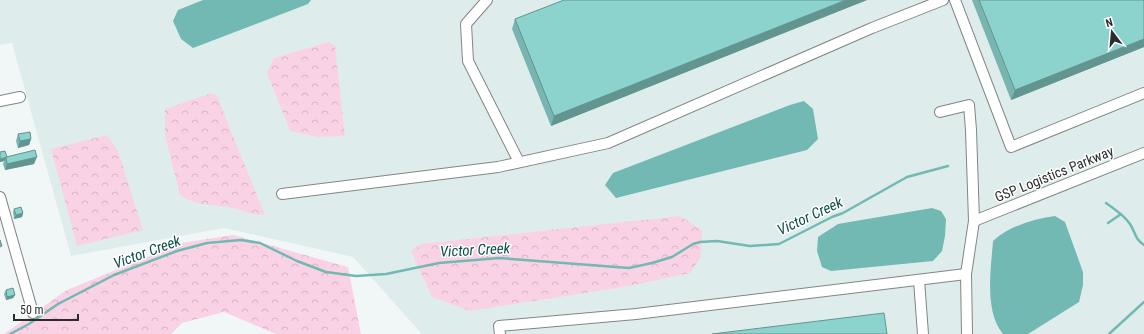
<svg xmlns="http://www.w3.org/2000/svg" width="1144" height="334" font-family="'Roboto Condensed',sans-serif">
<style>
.built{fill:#deedec}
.forest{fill:url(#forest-crowns)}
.water{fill:#72b8b3}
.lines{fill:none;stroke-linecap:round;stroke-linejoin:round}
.stream{stroke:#72b8b3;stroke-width:2.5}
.minor-casing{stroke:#818685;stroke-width:12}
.minor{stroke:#fff;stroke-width:10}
.wall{fill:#78b5b1}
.shaded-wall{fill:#629490}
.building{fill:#8cd3ce;stroke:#629490}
.labels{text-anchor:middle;stroke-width:3;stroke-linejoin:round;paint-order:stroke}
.street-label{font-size:14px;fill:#2b2d2d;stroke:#fff}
.water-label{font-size:15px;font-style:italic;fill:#0d4d4a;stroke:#fff}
</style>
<defs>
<pattern id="forest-crowns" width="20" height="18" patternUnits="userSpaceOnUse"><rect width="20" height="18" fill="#fad2e5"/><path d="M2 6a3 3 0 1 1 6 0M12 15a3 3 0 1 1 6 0" fill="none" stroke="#d6b5c5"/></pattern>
</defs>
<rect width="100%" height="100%" fill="#f1f7f6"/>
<path class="built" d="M0,0H1144V334H422L353,257L224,228L71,256L12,43L0,45Z"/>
<g class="forest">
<path d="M329,42L335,46L345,136L318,137L290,131L267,73L274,58Z"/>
<path d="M212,93L217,96L265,215C253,215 249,213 238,209C216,203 202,209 180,195L165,135V109Z"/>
<path d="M107,135L118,151L143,230L77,246L51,149Z"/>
<path d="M680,216L702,230L701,257L690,273L630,286L470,311L432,297L411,251L421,244Z"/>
<path d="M233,235L348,267L361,334H276L224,312L182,323L171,334H4L67,290L182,243Z"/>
</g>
<g class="water">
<path d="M203,0H311L308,4L193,48L181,39L173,21L178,10Z"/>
<path d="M804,101L813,109L818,139L807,150L616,198L605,185L613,173L790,105Z"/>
<path d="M932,208L941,211L946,219L945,236L942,251L933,261L831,271L822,267L817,251L818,237L838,224Z"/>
<path d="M1055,216L1065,222L1083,272V285L1079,302L1028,334H1003C984,311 991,269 993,241C1009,226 1034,219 1055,216Z"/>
</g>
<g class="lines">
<g class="stream">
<path d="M1106,203C1114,209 1124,215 1130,224C1136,233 1134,238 1144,245"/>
<path d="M1108,223L1121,214"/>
<path d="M10,334L29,324L58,304L114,275L177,251L207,243L241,240L260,243L297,261L326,272L356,276L386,274L439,263L499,258L629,268L652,263L672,257L693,244L700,242L717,241L750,246L779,244L832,217L843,213L907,177L948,166"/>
<path d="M1109,334L1144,302"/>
</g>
<g class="minor-casing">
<g id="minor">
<path d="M487,0L466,24L468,61L519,162"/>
<path d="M955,0L1011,147L1144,93"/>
<path d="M0,101L20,97"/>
<path d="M940,112L969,105L971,130L974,221L966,274L967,334"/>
<path d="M282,194L498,167L608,143L872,28L943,0"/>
<path d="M0,197L33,313"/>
<path d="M974,221L1144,153"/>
<path d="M919,280L923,334"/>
<path d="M500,334L499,326L636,314L966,274"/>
</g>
</g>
<use href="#minor" class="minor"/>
</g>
<g class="wall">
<path d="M867,0L551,126L512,29L515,19Z"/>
<path d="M972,0H1144V47L1011,100Z"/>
<path d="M18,134L31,139L29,145L18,148L16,141Z"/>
<path d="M0,152L7,157L34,164L5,170L3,164L4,161L0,162Z"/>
<path d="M14,209L23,213L22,217L14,219L13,212Z"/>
<path d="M6,290L15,295L13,298L6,300L4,294Z"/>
</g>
<g class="shaded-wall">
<path d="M846,0H867L551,126L554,116Z"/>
<path d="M1144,39V47L1011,100L1015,90Z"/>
<path d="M31,139L29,145L18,148L20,141Z"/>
<path d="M37,157L34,164L5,170L7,164Z"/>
<path d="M6,158L4,161L0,162V159Z"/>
<path d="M23,213L22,217L14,219L16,215Z"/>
<path d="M15,295L13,298L6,300L7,297Z"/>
</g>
<g class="building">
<path d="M564,0H846L554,116L515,19Z"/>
<path d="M979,0H1144V39L1015,90Z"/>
<path d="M30,132L31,139L20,141L18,134Z"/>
<path d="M35,150L37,157L7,164L6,157Z"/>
<path d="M5,151L7,157L0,159V152Z"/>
<path d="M21,207L23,213L16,215L14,209Z"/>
<path d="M0,240L2,246L0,247Z"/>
<path d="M13,288L15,295L7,297L6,290Z"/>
<path d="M884,313L887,334H712Z"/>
</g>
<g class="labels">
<g class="street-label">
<text transform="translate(1054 174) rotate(-22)" y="5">GSP Logistics Parkway</text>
</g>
<g class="water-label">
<text transform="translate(810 216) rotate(-25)" y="5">Victor Creek</text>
<text transform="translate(475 250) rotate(-3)" y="5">Victor Creek</text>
<text transform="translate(147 252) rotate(-20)" y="5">Victor Creek</text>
</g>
</g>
<g transform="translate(1112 32) rotate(344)" stroke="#ffffff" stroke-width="3" paint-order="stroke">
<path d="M0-3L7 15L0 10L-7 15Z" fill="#2b2d2d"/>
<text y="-6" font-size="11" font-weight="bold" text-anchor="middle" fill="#2b2d2d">N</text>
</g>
<path d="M14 314v6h64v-6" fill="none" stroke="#2b2d2d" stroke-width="2"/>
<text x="20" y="314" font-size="12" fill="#2b2d2d" stroke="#ffffff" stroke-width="3" paint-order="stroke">50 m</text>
</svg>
